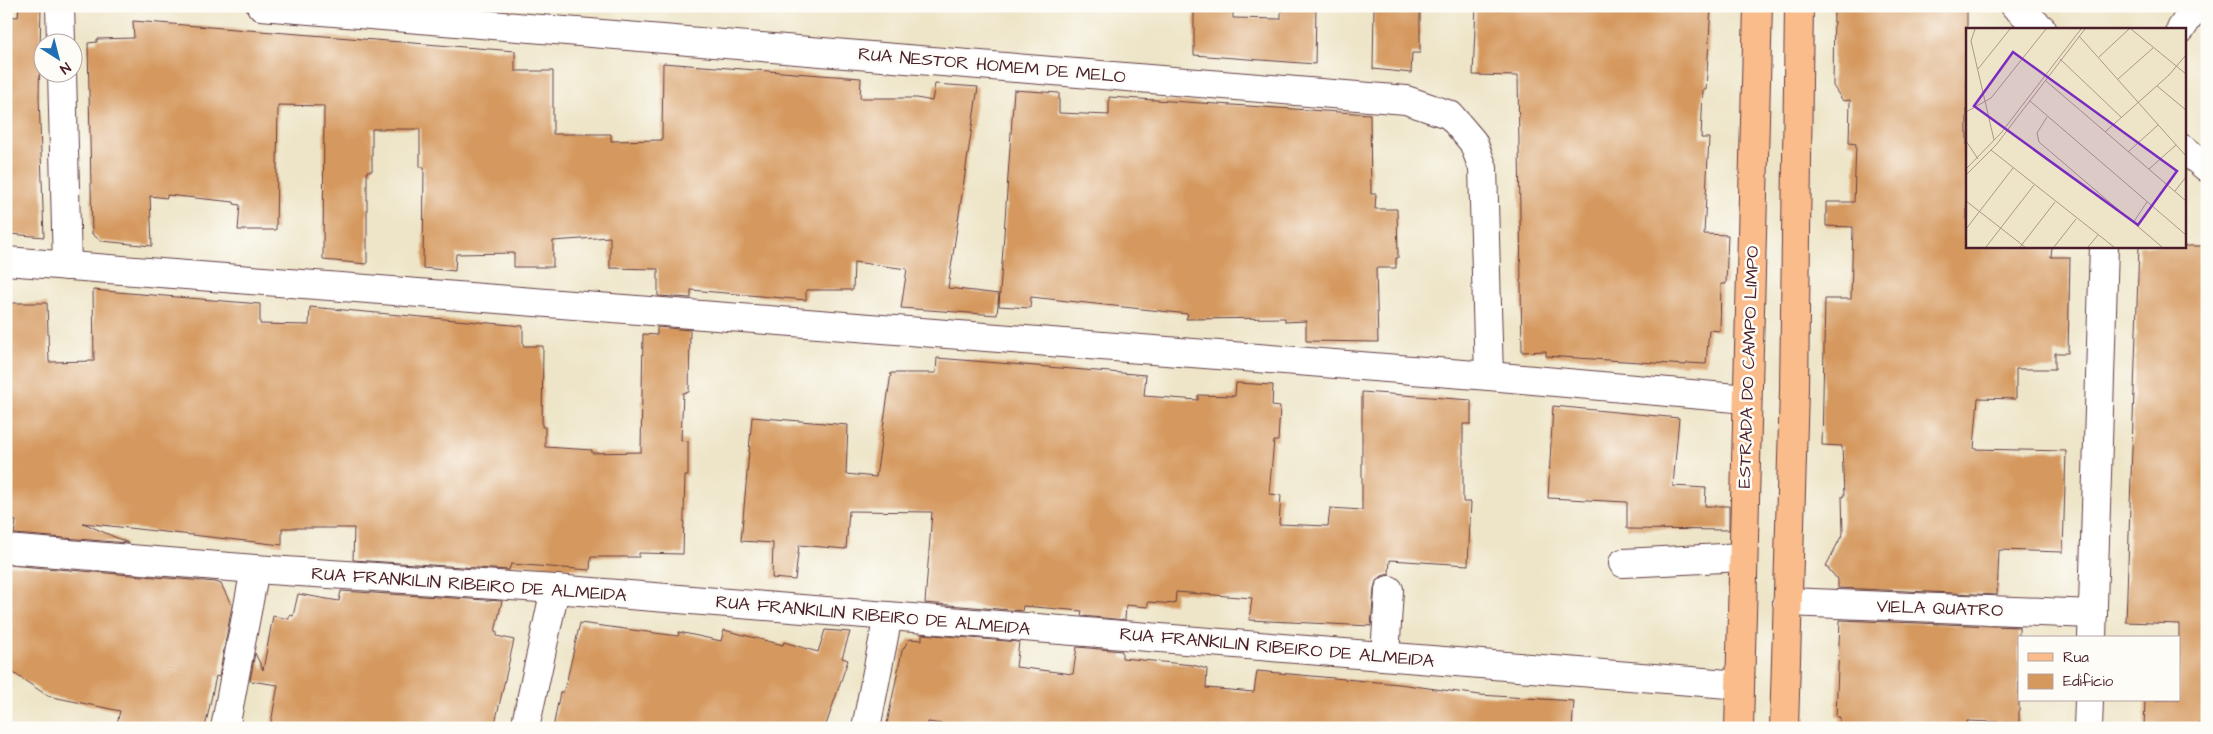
<svg xmlns="http://www.w3.org/2000/svg" width="2213" height="734" font-family="'Architects Daughter',sans-serif">
<style>
.building{fill:#d5995e}
.lines{fill:none;stroke-linecap:round;stroke-linejoin:round}
.minor-casing{stroke:#633d43;stroke-width:30}
.major-casing{stroke:#633d43;stroke-width:30}
.minor{stroke:#fff;stroke-width:28}
.major{stroke:#f9bc8a;stroke-width:28}
.labels{text-anchor:middle;stroke-width:5;stroke-linejoin:round;paint-order:stroke}
.street-label{font-size:18px;fill:#4a1f2b;stroke:#fdfcf7}
.inset-road{fill:none;stroke:#ac9689;stroke-width:1}
.view{fill:#7b2cbf;fill-opacity:0.15;stroke:#7b2cbf;stroke-width:2.5}
.inset-edge{fill:none;stroke:#4a1f2b;stroke-width:2.5}
</style>
<rect width="100%" height="100%" fill="#fdfcf7"/>
<filter id="ink" filterUnits="userSpaceOnUse"><feTurbulence type="fractalNoise" baseFrequency=".02" numOctaves="2"/><feDisplacementMap in="SourceGraphic" scale="10" xChannelSelector="R" yChannelSelector="G"/><feConvolveMatrix kernelMatrix="1 2 1 2 8 2 1 2 1" color-interpolation-filters="sRGB"/></filter>
<filter id="wash" filterUnits="userSpaceOnUse"><feTurbulence type="fractalNoise" baseFrequency=".0096" numOctaves="4" result="noise"/><feDisplacementMap in="SourceGraphic" scale="20" xChannelSelector="R" yChannelSelector="G"/><feGaussianBlur stdDeviation="1.12" result="paint"/><feColorMatrix in="noise" values="0 0 0 0 0 0 0 0 0 0 0 0 0 0 0 0 0 1.4 0 .05"/><feComposite in="paint" operator="in"/></filter>
<g filter="url(#wash)">
<rect width="100%" height="100%" fill="#eee5c8"/>
<g id="blocks">
<g class="building">
<path d="M19,6H41L39,96L44,237L10,234L11,229H6V16L18,17Z"/>
<path d="M1194,6H1233V18L1281,19V6H1316L1315,64L1194,55Z"/>
<path d="M1374,6H1420V53H1412L1411,73L1373,69Z"/>
<path d="M1476,6H1711L1706,90H1703L1701,138H1709L1704,234L1728,235L1726,284H1721L1720,331L1709,330L1706,364L1687,363L1686,365L1546,356V351L1522,352L1518,76L1473,75Z"/>
<path d="M1834,6H1967V246H2052L2051,257H2070L2068,353H2055V369H2016V399L1978,398L1974,449L2066,451L2063,552L1999,550L1997,595L1838,588V580L1826,566L1843,533L1842,496H1844L1842,446L1822,445L1825,299H1851L1853,227L1826,226V202H1854L1856,144L1849,143L1850,100L1843,101L1833,86Z"/>
<path d="M133,21L515,51V71H553V134H611V141L662,140L663,63L861,78L860,98H917L932,101L935,84L978,87L948,288L999,294L997,315L901,308L907,269L854,262L853,290H806V300L691,290V298L658,296V269L610,268V237L553,241V267H514V253L456,254L455,271L423,268L424,167H420V129H372V171H367V264L323,260L324,106L278,105L276,230H238L240,205L234,204V202L167,195V198L150,196L152,246L101,241L92,234L88,43L97,42V39L134,38Z"/>
<path d="M1014,90L1059,93V113L1109,115V97L1370,114L1371,194H1376L1375,209H1397L1398,258H1396V268H1376L1378,342L1306,341V321L1285,322V318L1186,319L1188,314L1031,297L1030,308L999,306Z"/>
<path d="M2139,246H2207V723H2198V726L2144,728L2145,700H2179V624L2126,622Z"/>
<path d="M93,290L260,304V324L309,325L310,307L523,326V346H543L542,427H545V447L592,450V453L641,452L643,334L657,335V327L690,330L689,392L683,393L681,440L688,441V476H685L683,554L639,553V557H591L590,570L511,564L509,570L353,560L354,528H282V545L83,523L128,543L14,534L16,521L6,520V303H47L49,362L94,361Z"/>
<path d="M937,358L1146,375L1144,396L1198,400V395L1235,396L1236,383L1273,385L1272,406L1280,407L1278,441H1274L1269,494L1281,495L1279,524L1328,526L1330,508L1362,510V392L1471,400V424H1463V502H1471L1468,565L1390,560L1389,574L1382,576L1376,581L1374,589L1371,626L1249,620L1252,598L1176,592L1175,604L1148,602V607L1126,605L1125,620L1081,616L1082,611L1023,606L1022,611L925,603L932,512L849,511L846,549L799,545L795,580L772,578L773,543L741,541L752,417L848,425L846,474L876,477L891,373H936Z"/>
<path d="M1553,406L1679,418L1673,486L1706,488L1705,506H1729V530L1627,529V502L1548,498Z"/>
<path d="M8,565L216,582L221,584L232,606L219,677L216,676L205,728H116L120,711L48,696L6,668V577Z"/>
<path d="M341,591L502,601L495,632H497V636L514,640L494,728H270L278,685L250,681L255,653L263,670L273,616L289,619V615L293,616L298,594L339,601Z"/>
<path d="M1840,620L2019,627V723L1967,721V728H1840V717H1836Z"/>
<path d="M580,623L678,636L679,632L721,641L724,630L783,645L784,642L818,652L825,630L850,632L842,658L848,660L825,728H553L560,692H563L566,684Z"/>
<path d="M922,634L1019,642L1016,667L1073,674L1077,647L1122,651V658L1193,665L1207,669L1206,688L1254,692L1257,671L1399,684L1480,695L1574,701L1572,728H971L928,722L927,728H886L902,651L909,639L922,640Z"/>
</g>
</g>
</g>
<g filter="url(#ink)">
<use href="#blocks" fill-opacity="0" stroke="#633d43" stroke-width="1"/>
<g class="lines">
<g class="minor-casing">
<g id="minor">
<path d="M60,6L61,42"/>
<path d="M261,6L1406,100L1450,115L1473,142L1483,168L1489,376"/>
<path d="M2015,6L2042,29"/>
<path d="M2181,29L2196,6"/>
<path d="M62,72L67,266"/>
<path d="M2184,149L2207,168"/>
<path d="M6,261L1489,376L1747,399"/>
<path d="M6,549L255,569L555,589L1740,685"/>
<path d="M1623,563L1743,557"/>
<path d="M1787,602L2093,614"/>
<path d="M2092,638L2104,246"/>
<path d="M1385,656L1389,590"/>
<path d="M225,728L255,569"/>
<path d="M525,728L555,589"/>
<path d="M866,728L888,616"/>
<path d="M2088,728L2089,700"/>
</g>
</g>
<g class="major-casing">
<g id="major">
<path d="M1739,728L1758,6"/>
<path d="M1784,728L1794,390L1799,6"/>
</g>
</g>
<use href="#minor" class="minor"/>
<use href="#major" class="major"/>
</g>
</g>
<g class="labels">
<g class="street-label">
<text transform="translate(992 65) rotate(5)" y="6">RUA NESTOR HOMEM DE MELO</text>
<text transform="translate(1748 367) rotate(-88)" y="6">ESTRADA DO CAMPO LIMPO</text>
<text transform="translate(469 584) rotate(4)" y="6">RUA FRANKILIN RIBEIRO DE ALMEIDA</text>
<text transform="translate(1940 608) rotate(2)" y="6">VIELA QUATRO</text>
<text transform="translate(873 615) rotate(5)" y="6">RUA FRANKILIN RIBEIRO DE ALMEIDA</text>
<text transform="translate(1277 647) rotate(5)" y="6">RUA FRANKILIN RIBEIRO DE ALMEIDA</text>
</g>
</g>
<g transform="translate(1966 28)">
<rect width="220" height="220" fill="#eee5c8"/>
<path class="inset-road" d="M9,1L5,13L28,112M165,1L220,46M113,8L220,128M133,29L163,1M94,31L155,89M12,41L44,1M152,51L187,20M80,53L220,173M191,58L220,82M64,73L220,207M0,84L25,70L80,1M81,89L71,105L73,114L196,219M139,104L203,47L220,27M0,113L12,131M25,122L148,219M162,124L192,97M0,141L35,105L115,1M183,141L210,117M0,147L30,117L119,1M209,163L220,149M0,173L59,219M167,195L181,174M0,201L47,140M20,219L68,157M54,219L89,174M88,219L110,191M122,219L132,207"/>
<path class="view" d="M47,24L211,143L172,197L8,78Z"/>
<rect width="220" height="220" class="inset-edge"/>
</g>
<rect width="2213" height="734" fill="none" stroke="#fdfcf7" stroke-width="25"/>
<rect x="2018" y="636" width="162" height="65" fill="#fdfcf7" stroke="#b5a4a5"/>
<rect x="2028" y="653" width="25" height="8" fill="#f9bc8a" stroke="#b5a4a5"/>
<text x="2063" y="662" font-size="15" fill="#4a1f2b">Rua</text>
<rect x="2028" y="674" width="25" height="15" fill="#d5995e" stroke="#b5a4a5"/>
<text x="2063" y="686" font-size="15" fill="#4a1f2b">Edifício</text>
<g transform="translate(58 58) rotate(144)"><circle r="24" fill="#fdfcf7" stroke="#b5a4a5"/>
<path d="M0-4L9 19L0 12L-9 19Z" fill="#1f6fb2"/>
<text y="-8" font-size="14" font-weight="bold" text-anchor="middle" fill="#4a1f2b">N</text>
</g>
</svg>
